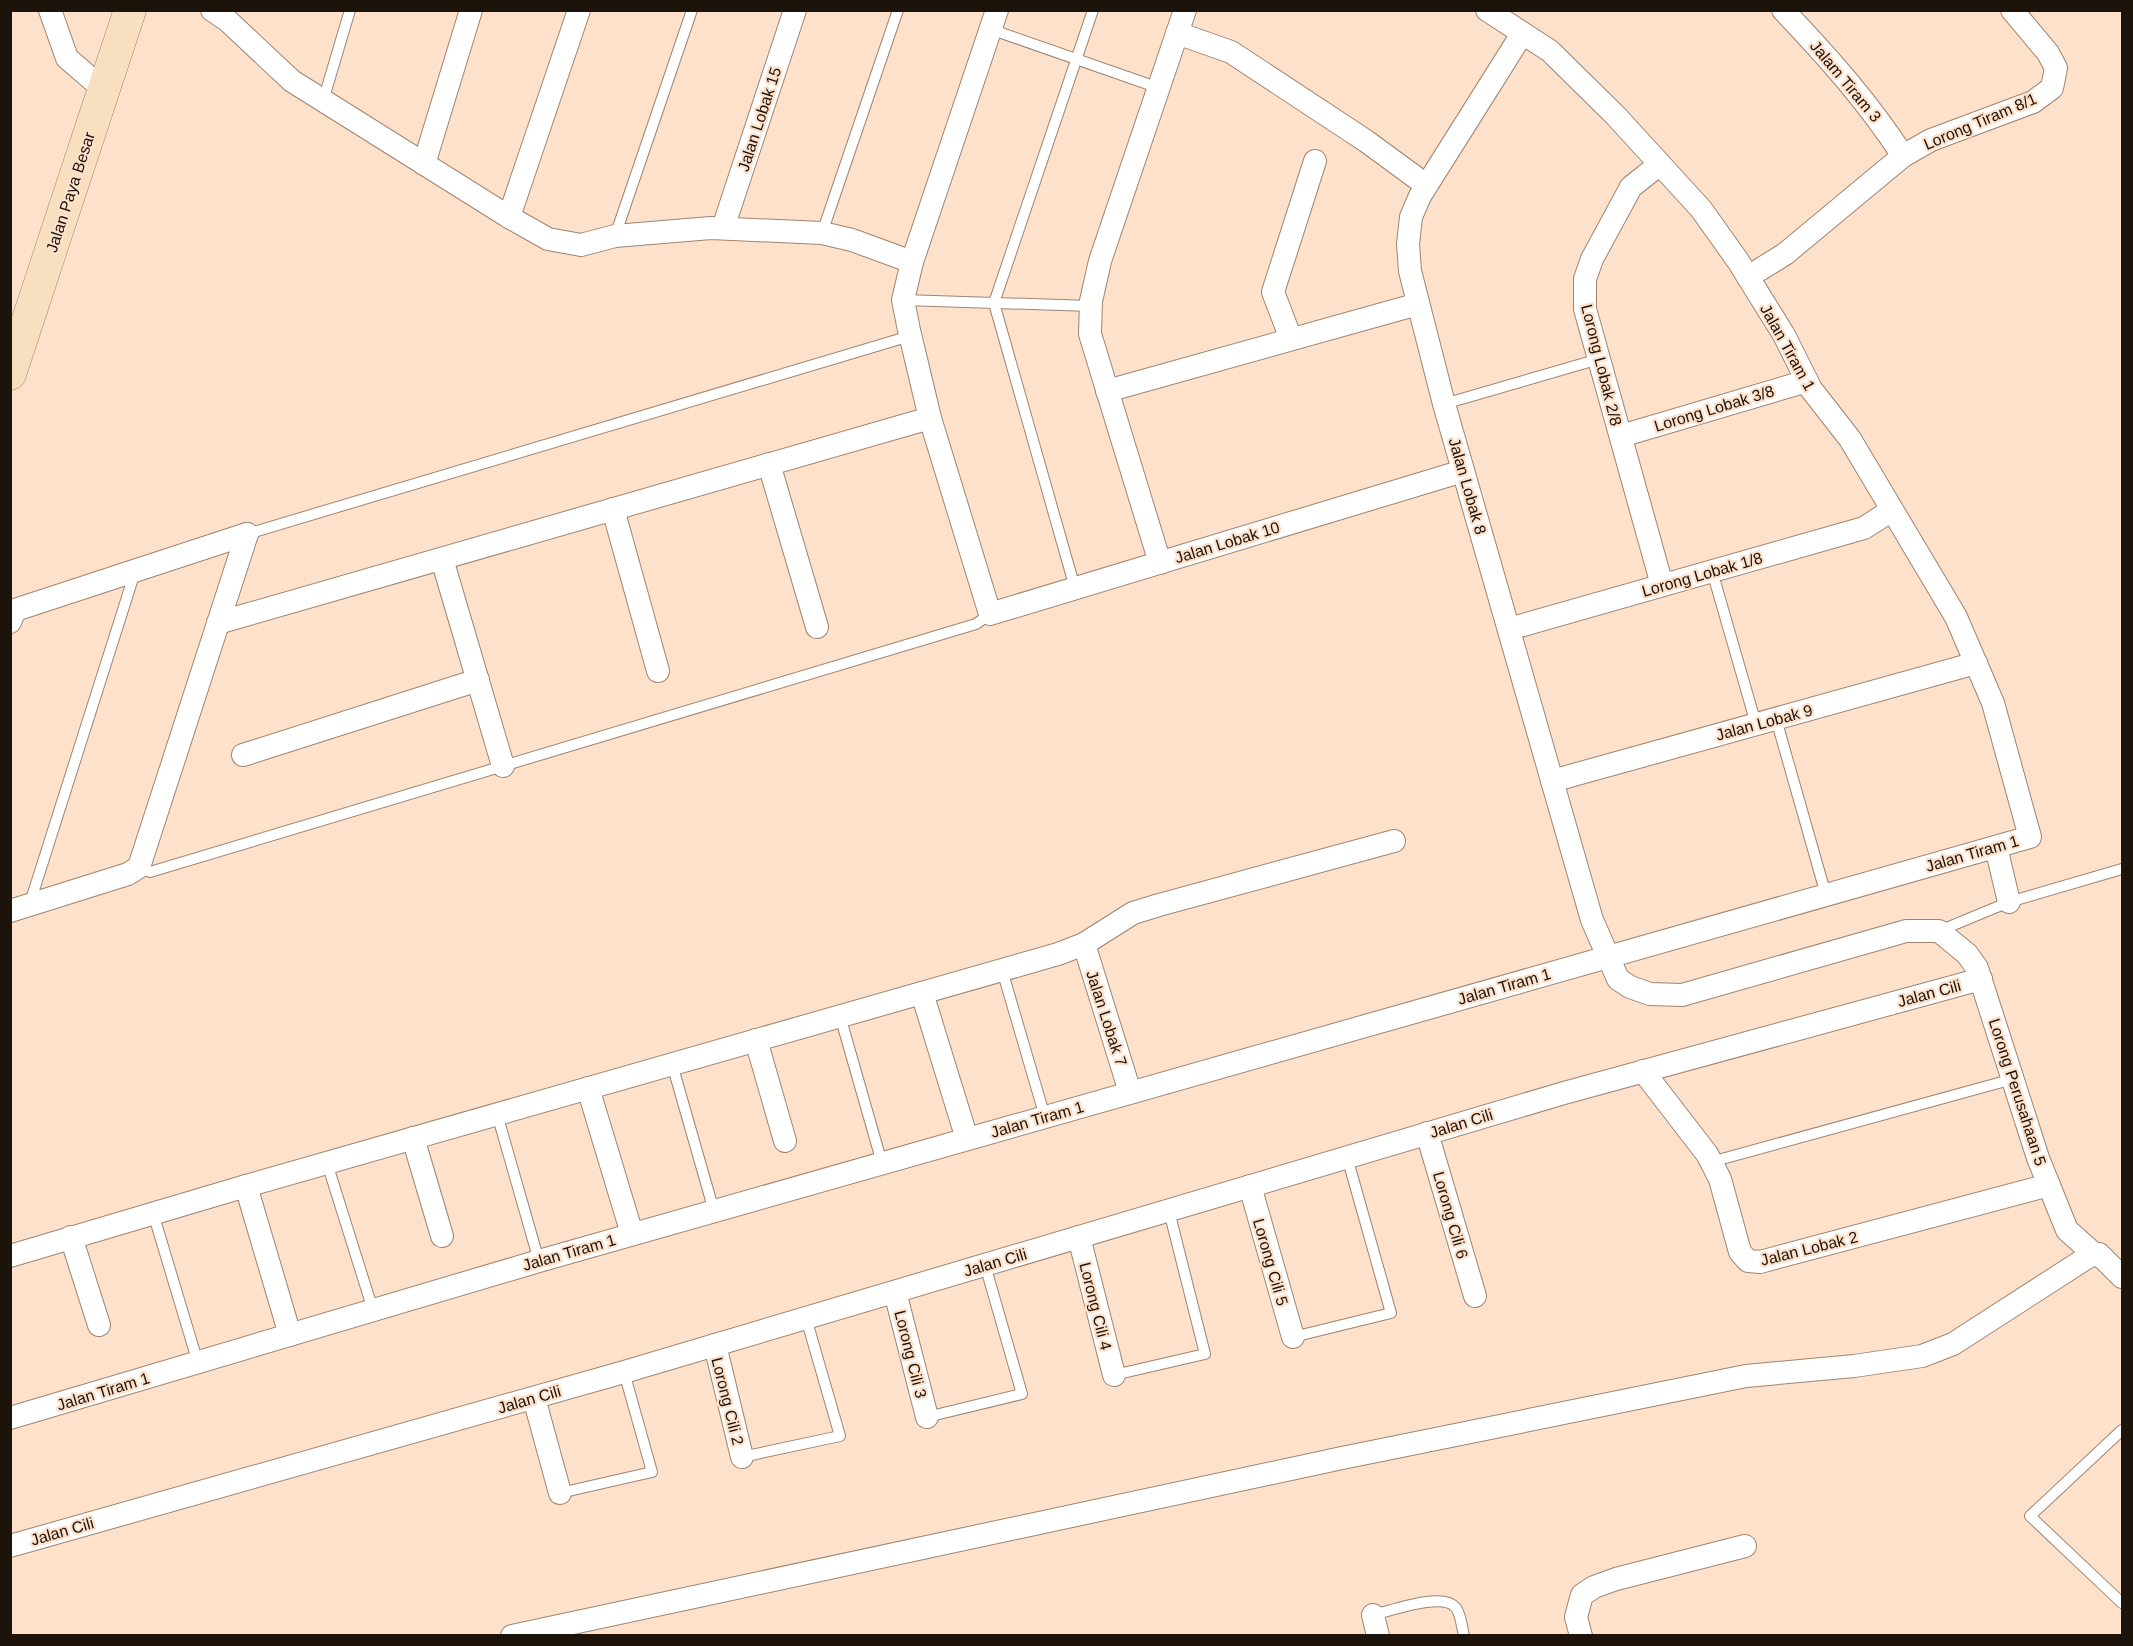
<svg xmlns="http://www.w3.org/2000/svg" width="2133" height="1646" font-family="Arial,sans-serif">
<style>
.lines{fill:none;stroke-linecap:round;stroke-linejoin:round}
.lane-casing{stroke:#9f8470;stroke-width:12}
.street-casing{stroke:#9f8470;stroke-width:24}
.secondary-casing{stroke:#9f8470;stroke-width:33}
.lane{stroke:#fff;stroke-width:10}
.street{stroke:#fff;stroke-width:22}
.secondary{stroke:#f8dfc0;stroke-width:32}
.labels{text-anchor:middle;stroke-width:4.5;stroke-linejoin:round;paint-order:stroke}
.street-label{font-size:16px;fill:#1c130b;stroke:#fee1cb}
</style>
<rect width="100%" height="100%" fill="#fee1cb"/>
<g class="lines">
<g class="lane-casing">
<g id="lane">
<path d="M990,29L1159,88"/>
<path d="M323,101L350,10"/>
<path d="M822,233L898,10"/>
<path d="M615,236L692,10"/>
<path d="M903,300L1091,306"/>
<path d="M1444,404L1599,359"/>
<path d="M247,534L910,336"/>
<path d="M1712,571L1756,724"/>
<path d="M1075,588L994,303L1093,10"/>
<path d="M1776,719L1826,895"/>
<path d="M139,867L150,872L976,624L990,614"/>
<path d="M29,906L135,572"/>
<path d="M1939,931L2009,902L2122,869"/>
<path d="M1002,970L1045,1117"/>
<path d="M840,1016L882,1163"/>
<path d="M672,1064L714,1211"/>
<path d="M497,1114L539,1261"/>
<path d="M1711,1162L2013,1079"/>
<path d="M327,1163L373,1310"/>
<path d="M153,1213L198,1363"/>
<path d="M1293,1337L1391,1313L1347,1157"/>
<path d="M1114,1375L1205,1354L1169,1211"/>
<path d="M927,1417L1022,1394L985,1265"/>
<path d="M2122,1430L2030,1516L2122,1603"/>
<path d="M742,1457L840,1436L806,1318"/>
<path d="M560,1493L652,1472L624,1372"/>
<path d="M1373,1615C1391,1611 1444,1591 1456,1608C1461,1615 1462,1627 1464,1636"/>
</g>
</g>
<g class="street-casing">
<g id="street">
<path d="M50,10L67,58L104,90"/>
<path d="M212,10L227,20L292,81L509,217L548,239L581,245L615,236L711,228L822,233L852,240L912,262"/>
<path d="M997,10L912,262L903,300L909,330L930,418L990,614L1463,471"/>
<path d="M1783,10C1827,56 1868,102 1903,156"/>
<path d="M1177,33L1231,52L1366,141L1426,185"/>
<path d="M1522,34L1420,196L1411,217L1408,244L1410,271L1444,404L1592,920L1618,979L1630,987L1650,994L1682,995L1906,931H1939L1967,954L1977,968L2038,1158L2067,1230L2095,1255"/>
<path d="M424,164L471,10"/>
<path d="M1660,164L1631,187L1592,259L1585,279V309L1662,585"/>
<path d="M509,217L579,10"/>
<path d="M723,228L795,10"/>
<path d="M1748,277L1785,254L1903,156L1931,140L2033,102L2052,88L2056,68L2048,53L2012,10"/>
<path d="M1291,339L1273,292L1315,161"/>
<path d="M1107,391L1418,304"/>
<path d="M1621,436L1807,381"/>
<path d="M769,464L817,627"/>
<path d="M613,509L658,671"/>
<path d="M442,559L503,766"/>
<path d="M1160,563L1090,334L1091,301L1100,261L1185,10"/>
<path d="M10,622L15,610L247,534"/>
<path d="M218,623L930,418"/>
<path d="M1509,629L1864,528L1892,510"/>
<path d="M243,755L478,680"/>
<path d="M1552,781L1976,663"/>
<path d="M1996,847L2009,902"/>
<path d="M10,911L128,874L139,867L247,534"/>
<path d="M1084,944L1130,1092"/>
<path d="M922,993L967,1139"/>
<path d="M756,1040L785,1141"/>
<path d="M1643,1071L1707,1154L1720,1179L1740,1252L1748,1261L1760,1262L2049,1185"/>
<path d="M588,1088L632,1234"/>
<path d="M1427,1133L1475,1296"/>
<path d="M413,1138L442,1236"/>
<path d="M246,1186L290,1335"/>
<path d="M1250,1186L1293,1337"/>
<path d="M71,1237L99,1325"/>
<path d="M1079,1237L1114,1375"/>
<path d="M10,1256L246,1186L1058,954L1084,944L1133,913L1159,905L1394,841"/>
<path d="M895,1292L927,1417"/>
<path d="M715,1345L742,1457"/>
<path d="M534,1398L560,1493"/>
<path d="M10,1418L539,1261L2030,837L1993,703L1956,617L1850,439L1811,389L1784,335L1738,261L1701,209L1616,116L1550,51L1487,10"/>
<path d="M10,1546L624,1372L1564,1093L1981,979"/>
<path d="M1373,1615L1378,1636"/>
<path d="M512,1636L1342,1458L1746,1376L1854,1366L1922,1356L1953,1344L2088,1257L2099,1254L2122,1277"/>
<path d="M1581,1636L1576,1617L1582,1595L1594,1587L1616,1579L1745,1546"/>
</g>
</g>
<g class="secondary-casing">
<path id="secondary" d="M10,374L130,10"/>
</g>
<use href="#lane" class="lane"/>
<use href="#street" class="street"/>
<use href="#secondary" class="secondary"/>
</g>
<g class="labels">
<g class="street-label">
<text transform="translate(1846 81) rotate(50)" y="6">Jalam Tiram 3</text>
<text transform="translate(759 119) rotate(-72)" y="6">Jalan Lobak 15</text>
<text transform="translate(1980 121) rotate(-23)" y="6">Lorong Tiram 8/1</text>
<text transform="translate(70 192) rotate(-72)" y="6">Jalan Paya Besar</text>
<text transform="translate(1788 347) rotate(61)" y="6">Jalan Tiram 1</text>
<text transform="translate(1602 365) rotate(76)" y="6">Lorong Lobak 2/8</text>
<text transform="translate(1714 408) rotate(-17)" y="6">Lorong Lobak 3/8</text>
<text transform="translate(1468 486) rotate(74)" y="6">Jalan Lobak 8</text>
<text transform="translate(1227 542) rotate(-17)" y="6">Jalan Lobak 10</text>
<text transform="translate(1702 574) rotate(-16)" y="6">Lorong Lobak 1/8</text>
<text transform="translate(1764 722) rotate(-15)" y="6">Jalan Lobak 9</text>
<text transform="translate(1972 853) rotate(-16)" y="6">Jalan Tiram 1</text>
<text transform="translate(1504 986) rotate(-16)" y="6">Jalan Tiram 1</text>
<text transform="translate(1929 993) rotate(-15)" y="6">Jalan Cili</text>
<text transform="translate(1107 1018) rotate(72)" y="6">Jalan Lobak 7</text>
<text transform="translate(2018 1092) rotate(72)" y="6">Lorong Perusahaan 5</text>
<text transform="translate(1037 1119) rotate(-16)" y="6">Jalan Tiram 1</text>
<text transform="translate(1461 1123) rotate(-17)" y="6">Jalan Cili</text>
<text transform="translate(1451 1215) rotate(74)" y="6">Lorong Cili 6</text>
<text transform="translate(1809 1248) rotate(-14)" y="6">Jalan Lobak 2</text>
<text transform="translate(569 1252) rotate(-16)" y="6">Jalan Tiram 1</text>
<text transform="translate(995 1262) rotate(-16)" y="6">Jalan Cili</text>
<text transform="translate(1271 1262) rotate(74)" y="6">Lorong Cili 5</text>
<text transform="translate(1096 1306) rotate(76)" y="6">Lorong Cili 4</text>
<text transform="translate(911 1354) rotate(76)" y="6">Lorong Cili 3</text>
<text transform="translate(103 1391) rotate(-17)" y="6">Jalan Tiram 1</text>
<text transform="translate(529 1399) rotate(-16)" y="6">Jalan Cili</text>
<text transform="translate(728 1401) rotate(76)" y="6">Lorong Cili 2</text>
<text transform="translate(62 1531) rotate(-16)" y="6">Jalan Cili</text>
</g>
</g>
<rect width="2133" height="1646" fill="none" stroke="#1c130b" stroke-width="24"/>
</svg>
